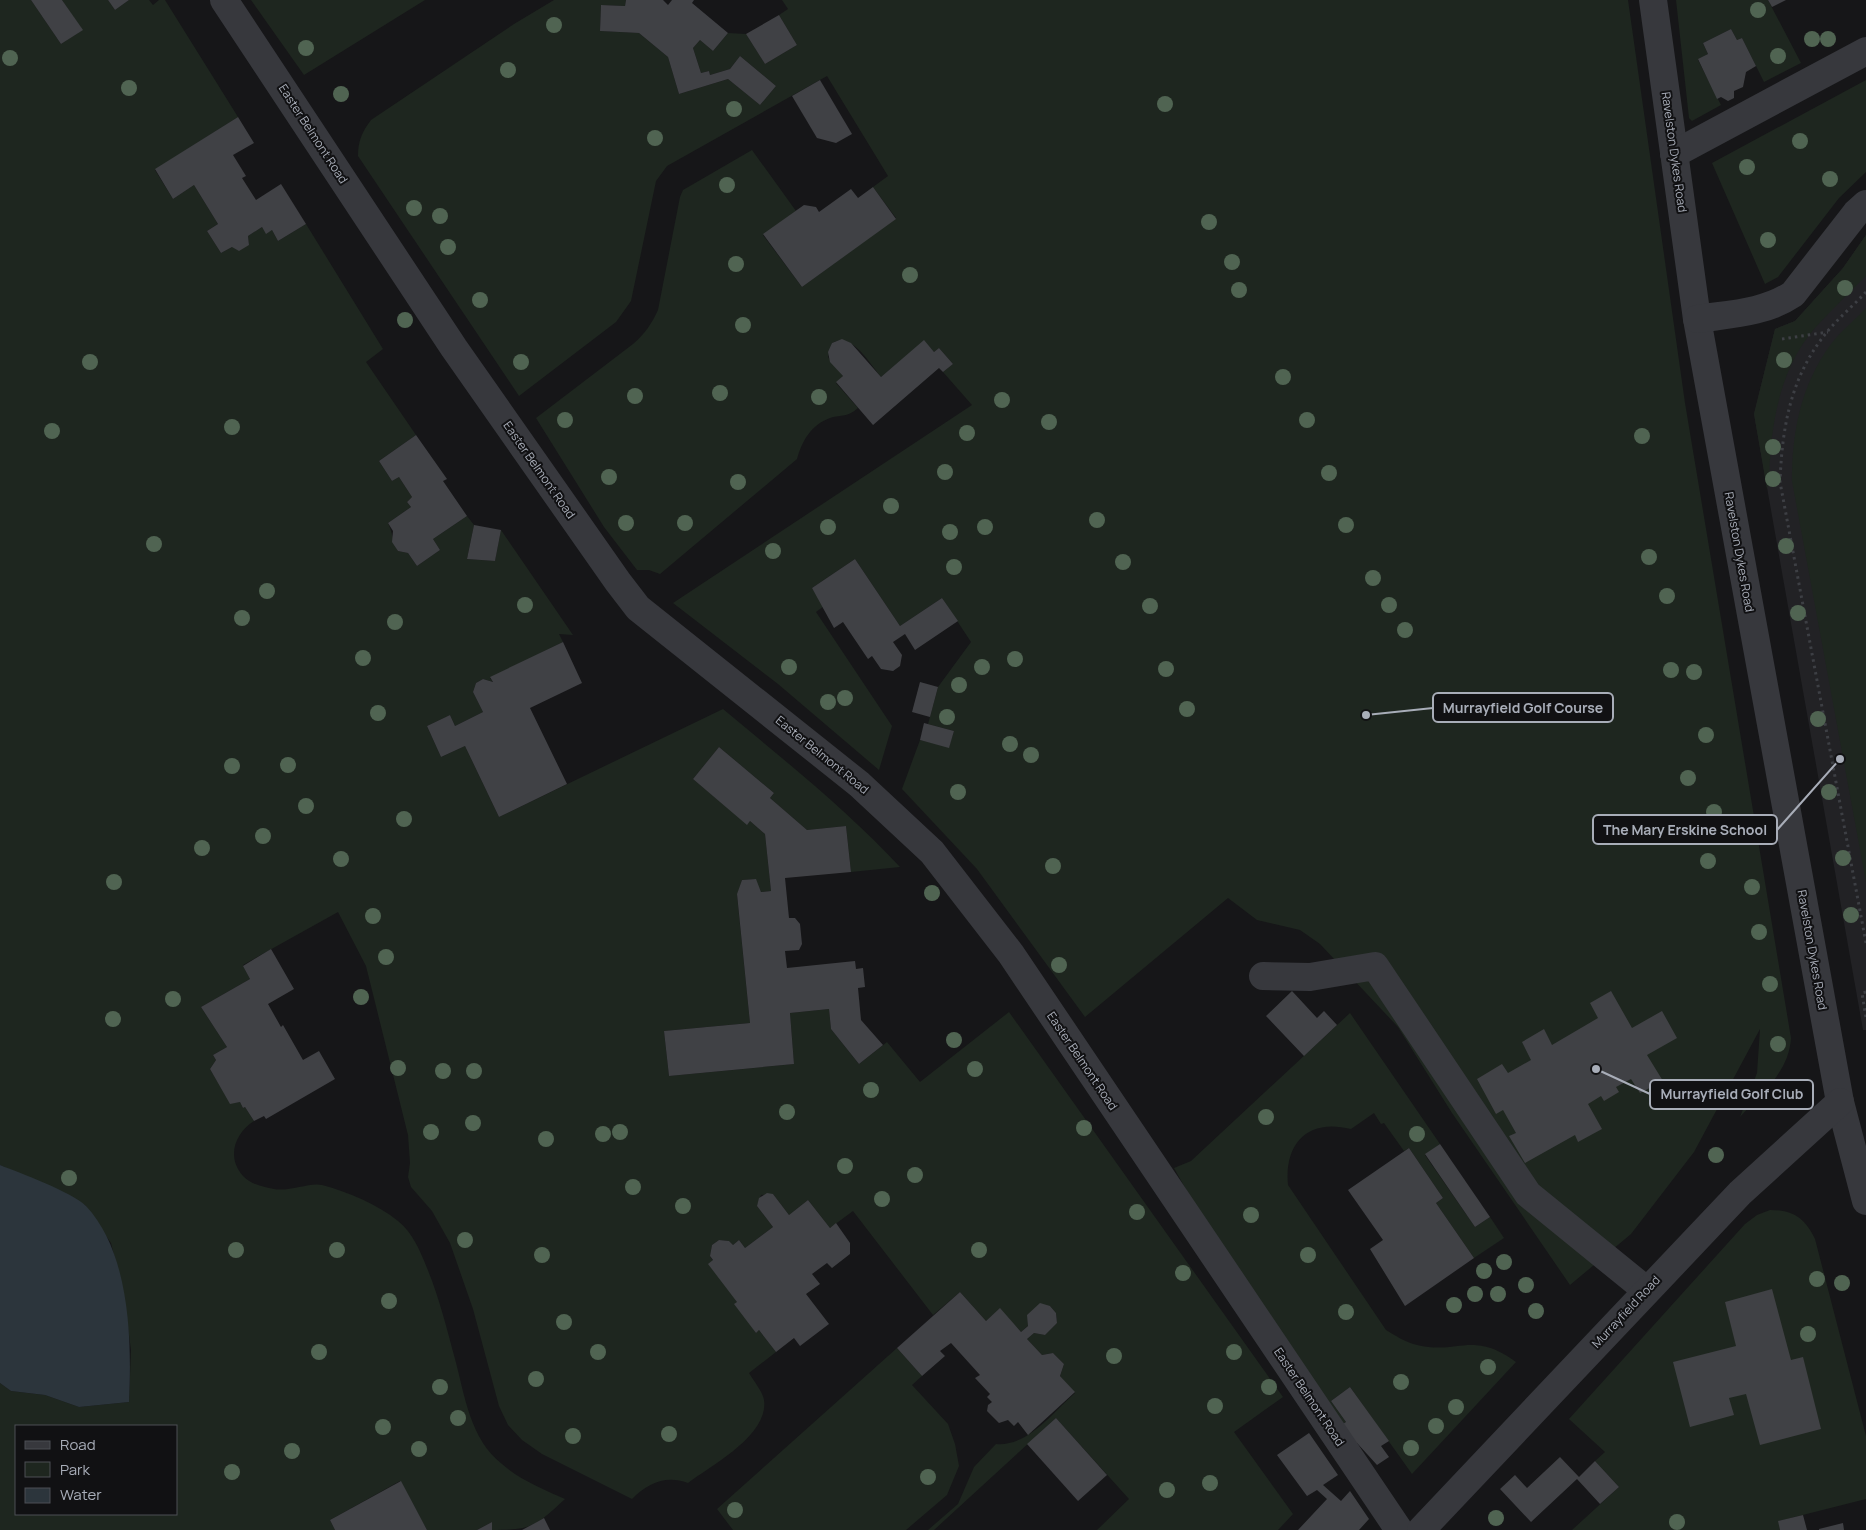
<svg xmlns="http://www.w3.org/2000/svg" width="1866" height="1530" font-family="Manrope,sans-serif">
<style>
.built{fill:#222225}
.green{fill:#1e261f;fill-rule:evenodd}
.water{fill:#2c353c}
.building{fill:#404145}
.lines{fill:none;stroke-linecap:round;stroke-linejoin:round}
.path{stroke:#3d3f44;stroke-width:3;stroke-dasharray:2.5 4;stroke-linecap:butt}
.minor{stroke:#37383d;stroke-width:28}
.tree{fill:#506452}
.labels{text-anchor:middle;stroke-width:4;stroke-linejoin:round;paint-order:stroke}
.street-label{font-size:12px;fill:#a8adb8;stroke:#111113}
.leader{fill:none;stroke:#a8adb8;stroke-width:2}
.callout-dot{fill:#a8adb8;stroke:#111113;stroke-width:2}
.callout{fill:#111113;stroke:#a8adb8;stroke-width:2}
.callout-label{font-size:14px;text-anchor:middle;font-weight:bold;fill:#a8adb8}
</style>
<rect width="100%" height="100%" fill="#161618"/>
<path class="built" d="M1866,235V1030H1863L1754,414L1775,329L1795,321L1843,268Z"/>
<g class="green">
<path d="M0,0H31L61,44L82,30L62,0H108L115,10L129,0H149L153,5L159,0H165L238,117L155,170L173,199L194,185L218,224L207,231L221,253L232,247L249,245L248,236L262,227L266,233L272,230L278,241L306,224L383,349L366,362L416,435L379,461L392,481L399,477L412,497L407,502L411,507L388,523C393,533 392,541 398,551L408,553L417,566L440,550L433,539L467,516L474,525L467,559L495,561L501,530L573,635L559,634L563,642L490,678L493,682L483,679L476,683L473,692L483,712L455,726L450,715L427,726L441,757L465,746L499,817L723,709C784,760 846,809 900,867L851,872L846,826L807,830L770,798L774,793L719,747L693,779L747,824L750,821L765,834L771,891L761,892L755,879L742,880L737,895L750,1023L664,1031L669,1076L794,1064L790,1013L829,1009L831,1029L859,1064L887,1042L920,1082L1009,1012L1283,1397L1234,1432L1293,1514L1278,1530H1097L1129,1499L1056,1418L934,1530H928L958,1504L974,1467L996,1444C1028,1447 1053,1412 1075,1393L1060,1376L1064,1364L1053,1353L1042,1355L1027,1339L1034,1333L1045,1335L1057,1323L1056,1313L1050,1306L1021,1332L1000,1309L986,1321L960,1292L933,1315L853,1211L830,1228L808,1200L789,1215L773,1194L761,1195L757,1206L773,1227L745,1248L739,1240L733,1245L729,1241L719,1240L712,1245L710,1256L756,1333L759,1330L776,1352L749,1373C754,1382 762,1390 764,1400C769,1435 712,1465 688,1483C666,1475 648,1483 632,1499L542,1454L522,1440L508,1425L499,1406L473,1309L450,1243L432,1211L411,1187L408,1177L410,1163L408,1135L366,966L338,912L243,965L250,979L201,1007L227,1047L213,1055L216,1060L210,1069L230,1103L240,1102L243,1108L245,1107L254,1121C235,1133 226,1157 243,1176C250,1184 263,1187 274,1189C289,1192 310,1182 322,1185C348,1192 377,1204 398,1221C413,1233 420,1251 427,1268C439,1297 447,1329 455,1359C465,1396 470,1439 502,1464C520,1480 543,1489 565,1499C536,1526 532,1530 492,1530V1522L477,1530H427L400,1481L330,1520L335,1530H0V1383L11,1391L45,1395L79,1407L129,1402L131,1350L123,1291L111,1243L85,1205L0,1165ZM16,1426H176V1514H16Z"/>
<path d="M251,0H425L304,75Z"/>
<path d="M554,0H626L625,6L601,5L600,31L639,33L668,57L679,94L728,79L760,105L776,86L740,56L730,69L710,75L709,71L701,73L693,48L700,40L713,51L728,33L746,34L765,64L797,45L779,15L788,9L782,0H1628L1685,403L1791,1038C1789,1072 1762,1093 1740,1117L1757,1073L1760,1029L1694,1152L1631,1234L1570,1285L1452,1113L1398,1027L1320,944L1300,930L1257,920L1228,898L1085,1017L977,869L902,789L920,740L949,747L954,731L928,724L938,687L971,642L942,598L900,626L855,559L812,588L824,606L816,612L892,726L879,770L778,684L673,603L972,405L943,372L953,364L939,348L934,352L924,341L881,377C870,364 852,331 832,343L828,357L843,376L836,383L858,408C846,418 843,414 830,418C811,425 802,441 797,459L660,574L649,570H637L604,527L536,418L633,344C645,334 652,323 658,310L680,197L683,190L752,150L796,211L763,235L802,287L896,218L873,187L888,176L827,76L667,166L656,181L631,301L616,322L519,396L358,156C358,141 362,132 371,120L514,24Z"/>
<path d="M1676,0H1768L1801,63L1764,82L1742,38L1737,40L1731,29L1703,43L1708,54L1698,60L1721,105L1692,121L1689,118Z"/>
<path d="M1866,80V172L1839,198L1778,277L1765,284L1712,163Z"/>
<path d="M1866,235V276C1849,293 1831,310 1815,328C1778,370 1770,430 1769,483L1767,489L1754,414L1775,329L1795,321L1843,268Z"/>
<path d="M1866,308V882L1792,481C1792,431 1801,385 1831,344C1841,331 1855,320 1866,308Z"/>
<path d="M1350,1013L1440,1144L1425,1155L1475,1227L1490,1217L1504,1238L1474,1258L1436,1203L1443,1198L1409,1148L1404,1151L1384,1123L1381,1124L1374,1113L1351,1129C1308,1118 1284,1143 1288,1185L1386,1330C1396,1336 1405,1342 1417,1345C1459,1355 1472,1330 1516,1362L1412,1474L1350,1387L1331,1401L1346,1422L1341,1425L1222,1254L1174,1168L1191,1161Z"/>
<path d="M1770,1210C1793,1210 1805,1218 1815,1239L1866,1436V1499L1779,1521L1780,1530H1572L1619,1487L1595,1461L1605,1452L1569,1419L1745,1224L1757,1215Z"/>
<path d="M897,1348L922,1376L912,1385L948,1424L955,1444L959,1466L947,1495L906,1530H733L717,1509Z"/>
</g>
<path class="water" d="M0,1165C20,1173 72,1192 86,1206C130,1253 132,1340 129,1402L79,1407L45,1395L11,1391L0,1383Z"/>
<g class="building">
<path d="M31,0H62L83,30L61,44Z"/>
<path d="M108,0H129L115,10Z"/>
<path d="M626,0H663L668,5L672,0H694L692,3L728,33L713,51L700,40L693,48L701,73L709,71L710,75L730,69L740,56L776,86L760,105L728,79L679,94L668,57L639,33L600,31L601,5L625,6Z"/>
<path d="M1768,0H1786L1772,7Z"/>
<path d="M779,15L797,45L765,64L746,34Z"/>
<path d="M1731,29L1737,40L1742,38L1756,66L1746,72L1743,87L1734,91V98L1728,101L1721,97L1717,99L1698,59L1708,54L1703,43Z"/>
<path d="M820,80L852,134L836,143L817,138L792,96Z"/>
<path d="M238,117L254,143L233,155L246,176L242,178L256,200L281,184L306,224L278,241L272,230L266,234L262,227L248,236L249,245L239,251L232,247L221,253L207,231L218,224L194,185L173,199L155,169Z"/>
<path d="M873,187L896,219L802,287L763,234L804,205L816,207L819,212L851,189L858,198Z"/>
<path d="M842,339L851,343L881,377L924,340L934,352L939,348L953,364L943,372L939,368L873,425L836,382L843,376L830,362L828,352L832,343Z"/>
<path d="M416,435L447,479L443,481L467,516L433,539L440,550L417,566L408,553L398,551L392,542L393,531L388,523L411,507L407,502L412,497L399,477L392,481L379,461Z"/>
<path d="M474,525L501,530L495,561L467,559Z"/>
<path d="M855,559L900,626L942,598L958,621L915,650L905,634L893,642L902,655L900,666L893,671L881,669L872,656L868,659L843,622L834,628L812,588Z"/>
<path d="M563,642L582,683L530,708L567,784L499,817L465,746L441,757L427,726L450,715L455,726L483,712L473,692L476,683L483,679L493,682L490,677Z"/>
<path d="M920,682L938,687L930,717L912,712Z"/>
<path d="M924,723L954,731L949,748L920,740Z"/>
<path d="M719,747L774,793L770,798L807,830L846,826L851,872L785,878L789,918H795L800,924L802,944L799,950L785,951L787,968L855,961L856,969L863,968L865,987L858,988L861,1020L883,1045L859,1064L831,1029L829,1009L790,1013L794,1064L669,1076L664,1031L750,1023L737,894L742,880L756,879L761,892L771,891L765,834L750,821L747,825L693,779Z"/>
<path d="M271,949L294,989L268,1004L281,1027L283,1025L303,1060L319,1051L335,1079L266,1119L264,1116L254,1121L245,1107L243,1108L240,1102L230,1104L210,1069L216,1060L213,1055L227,1047L201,1007L250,979L243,966Z"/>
<path d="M1292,991L1317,1018L1324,1011L1337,1025L1304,1056L1266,1016Z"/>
<path d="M1611,991L1632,1028L1662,1011L1677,1038L1647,1055L1663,1081L1640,1093L1631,1079L1616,1087L1619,1092L1604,1101L1601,1096L1588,1104L1602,1129L1578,1142L1575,1135L1525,1163L1509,1136L1516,1133L1503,1110L1496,1114L1477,1079L1502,1064L1508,1073L1531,1060L1522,1042L1544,1029L1552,1045L1598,1018L1590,1003Z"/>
<path d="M1440,1144L1490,1217L1475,1227L1425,1154Z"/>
<path d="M1409,1148L1443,1198L1436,1203L1474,1258L1405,1306L1370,1249L1383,1240L1348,1190Z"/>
<path d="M767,1193L773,1194L789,1215L808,1200L830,1228L836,1223L850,1243V1254L832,1268L827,1263L812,1274L820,1284L806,1294L829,1324L800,1346L794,1338L776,1352L759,1330L756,1333L734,1304L737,1302L708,1264L713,1260L710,1256L712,1245L719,1240L729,1241L733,1245L739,1240L745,1248L773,1227L757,1206L759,1198Z"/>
<path d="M1772,1289L1791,1360L1803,1357L1821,1429L1760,1445L1746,1394L1729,1398L1734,1415L1690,1427L1673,1362L1736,1346L1725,1302Z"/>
<path d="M960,1292L986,1321L1000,1308L1021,1332L1028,1326L1027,1315L1040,1303L1050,1306L1056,1313L1057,1323L1045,1335L1034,1333L1027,1339L1042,1355L1053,1353L1064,1364L1060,1376L1075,1392L1028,1435L1018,1422L1014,1426L1008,1420L999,1423L987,1411L988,1405L992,1402L987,1397L990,1394L975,1378L980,1375L951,1343L940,1351L945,1356L922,1376L897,1348Z"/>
<path d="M1350,1387L1389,1441L1381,1446L1389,1457L1377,1465L1357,1443L1355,1444L1341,1425L1346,1422L1331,1401Z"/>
<path d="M1056,1418L1107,1475L1078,1501L1027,1444Z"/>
<path d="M1309,1433L1338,1475L1323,1485L1341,1501L1350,1491L1369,1519L1359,1530H1298L1327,1499L1317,1490L1307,1496L1277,1455Z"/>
<path d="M1560,1457L1579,1477L1595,1461L1619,1487L1600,1504L1577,1479L1531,1522L1500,1489L1515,1475L1527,1488Z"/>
<path d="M401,1481L427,1530H335L330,1520Z"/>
<path d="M1803,1515L1807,1530H1780L1778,1521Z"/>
<path d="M544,1518L550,1530H522L537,1522Z"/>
<path d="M492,1522V1530H477Z"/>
<path d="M1843,1523L1844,1530H1819V1529Z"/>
</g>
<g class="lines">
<g class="path">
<path d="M1866,292C1852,307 1835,321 1823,337C1790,380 1782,429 1780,482L1866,943"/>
<path d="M1782,339L1828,332"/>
<path d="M1866,992L1862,993L1866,1018"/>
</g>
<g class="minor">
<path d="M224,0L454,348L618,582L638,608L859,784L932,852L1011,954L1399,1530"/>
<path d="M1653,0L1697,319L1840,1102L1866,1201"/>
<path d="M1674,154L1866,51"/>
<path d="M1697,319C1730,314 1765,313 1793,294L1856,213L1866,204"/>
<path d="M1263,976L1310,977L1375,966L1528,1194L1646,1290"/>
<path d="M1421,1530L1740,1193L1840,1102"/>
</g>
</g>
<g class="tree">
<circle cx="1758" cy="10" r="8"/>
<circle cx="554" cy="25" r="8"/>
<circle cx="1812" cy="39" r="8"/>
<circle cx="1828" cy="39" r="8"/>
<circle cx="306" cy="48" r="8"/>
<circle cx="1778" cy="56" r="8"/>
<circle cx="10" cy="58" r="8"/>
<circle cx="508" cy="70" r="8"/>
<circle cx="129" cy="88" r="8"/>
<circle cx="341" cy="94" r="8"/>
<circle cx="1165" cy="104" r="8"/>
<circle cx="734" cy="109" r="8"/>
<circle cx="655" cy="138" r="8"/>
<circle cx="1800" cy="141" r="8"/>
<circle cx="1747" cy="167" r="8"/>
<circle cx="1830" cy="179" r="8"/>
<circle cx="727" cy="185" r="8"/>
<circle cx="414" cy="208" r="8"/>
<circle cx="440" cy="216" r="8"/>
<circle cx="1209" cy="222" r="8"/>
<circle cx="1768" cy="240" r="8"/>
<circle cx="448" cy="247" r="8"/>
<circle cx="1232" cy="262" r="8"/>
<circle cx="736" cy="264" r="8"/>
<circle cx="910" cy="275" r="8"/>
<circle cx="1845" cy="288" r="8"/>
<circle cx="1239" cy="290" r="8"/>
<circle cx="480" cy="300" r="8"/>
<circle cx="405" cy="320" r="8"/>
<circle cx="743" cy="325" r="8"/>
<circle cx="1784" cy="360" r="8"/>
<circle cx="90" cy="362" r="8"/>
<circle cx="521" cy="362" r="8"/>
<circle cx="1283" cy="377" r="8"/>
<circle cx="720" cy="393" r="8"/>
<circle cx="635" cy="396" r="8"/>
<circle cx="819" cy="397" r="8"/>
<circle cx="1002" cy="400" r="8"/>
<circle cx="565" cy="420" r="8"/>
<circle cx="1307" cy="420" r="8"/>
<circle cx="1049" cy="422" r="8"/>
<circle cx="232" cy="427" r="8"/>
<circle cx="52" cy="431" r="8"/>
<circle cx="967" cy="433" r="8"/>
<circle cx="1642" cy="436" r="8"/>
<circle cx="1773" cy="447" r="8"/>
<circle cx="945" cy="472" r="8"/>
<circle cx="1329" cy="473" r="8"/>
<circle cx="609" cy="477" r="8"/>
<circle cx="1773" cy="479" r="8"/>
<circle cx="738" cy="482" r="8"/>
<circle cx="891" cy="506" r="8"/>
<circle cx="1097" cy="520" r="8"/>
<circle cx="626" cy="523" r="8"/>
<circle cx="685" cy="523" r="8"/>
<circle cx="1346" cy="525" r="8"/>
<circle cx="828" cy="527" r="8"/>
<circle cx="985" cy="527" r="8"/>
<circle cx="950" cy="532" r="8"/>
<circle cx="154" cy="544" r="8"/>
<circle cx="1786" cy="546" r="8"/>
<circle cx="773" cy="551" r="8"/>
<circle cx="1649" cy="557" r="8"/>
<circle cx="1123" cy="562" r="8"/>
<circle cx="954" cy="567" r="8"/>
<circle cx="1373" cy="578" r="8"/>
<circle cx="267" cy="591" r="8"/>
<circle cx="1667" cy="596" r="8"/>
<circle cx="525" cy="605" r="8"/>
<circle cx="1389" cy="605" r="8"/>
<circle cx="1150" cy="606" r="8"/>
<circle cx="1798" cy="613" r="8"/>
<circle cx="242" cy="618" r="8"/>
<circle cx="395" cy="622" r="8"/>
<circle cx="1405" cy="630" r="8"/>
<circle cx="363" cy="658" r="8"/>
<circle cx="1015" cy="659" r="8"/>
<circle cx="789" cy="667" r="8"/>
<circle cx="982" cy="667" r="8"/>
<circle cx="1166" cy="669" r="8"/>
<circle cx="1671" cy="670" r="8"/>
<circle cx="1694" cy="672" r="8"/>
<circle cx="959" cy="685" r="8"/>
<circle cx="845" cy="698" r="8"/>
<circle cx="828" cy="702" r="8"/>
<circle cx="1187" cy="709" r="8"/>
<circle cx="378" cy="713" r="8"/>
<circle cx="947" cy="717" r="8"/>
<circle cx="1818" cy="719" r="8"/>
<circle cx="1706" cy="735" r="8"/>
<circle cx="1010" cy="744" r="8"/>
<circle cx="1031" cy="755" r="8"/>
<circle cx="288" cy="765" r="8"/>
<circle cx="232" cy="766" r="8"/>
<circle cx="1688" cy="778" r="8"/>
<circle cx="958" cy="792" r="8"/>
<circle cx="1829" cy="792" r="8"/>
<circle cx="306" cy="806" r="8"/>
<circle cx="1714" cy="812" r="8"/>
<circle cx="404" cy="819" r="8"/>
<circle cx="263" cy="836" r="8"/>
<circle cx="202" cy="848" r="8"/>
<circle cx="1843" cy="858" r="8"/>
<circle cx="341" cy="859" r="8"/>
<circle cx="1708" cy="861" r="8"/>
<circle cx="1053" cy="866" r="8"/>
<circle cx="114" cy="882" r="8"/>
<circle cx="1752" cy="887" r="8"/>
<circle cx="932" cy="893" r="8"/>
<circle cx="1851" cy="915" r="8"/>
<circle cx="373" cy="916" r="8"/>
<circle cx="1759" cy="932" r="8"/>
<circle cx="386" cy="957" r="8"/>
<circle cx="1059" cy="965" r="8"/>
<circle cx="1770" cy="984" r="8"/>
<circle cx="361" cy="997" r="8"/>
<circle cx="173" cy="999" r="8"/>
<circle cx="113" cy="1019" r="8"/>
<circle cx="954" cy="1040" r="8"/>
<circle cx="1778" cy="1044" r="8"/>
<circle cx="398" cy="1068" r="8"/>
<circle cx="975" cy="1069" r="8"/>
<circle cx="443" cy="1071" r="8"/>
<circle cx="474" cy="1071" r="8"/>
<circle cx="871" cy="1090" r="8"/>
<circle cx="787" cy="1112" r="8"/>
<circle cx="1266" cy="1117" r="8"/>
<circle cx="473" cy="1123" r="8"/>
<circle cx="1084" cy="1128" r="8"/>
<circle cx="431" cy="1132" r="8"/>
<circle cx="620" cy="1132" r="8"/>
<circle cx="603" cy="1134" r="8"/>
<circle cx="1417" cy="1134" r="8"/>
<circle cx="546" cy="1139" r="8"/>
<circle cx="1716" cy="1155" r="8"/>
<circle cx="845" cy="1166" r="8"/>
<circle cx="915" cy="1175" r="8"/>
<circle cx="69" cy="1178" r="8"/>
<circle cx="633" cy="1187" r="8"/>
<circle cx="882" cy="1199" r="8"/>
<circle cx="683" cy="1206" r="8"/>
<circle cx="1137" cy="1212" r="8"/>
<circle cx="1251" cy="1215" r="8"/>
<circle cx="465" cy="1240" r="8"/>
<circle cx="236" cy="1250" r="8"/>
<circle cx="337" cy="1250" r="8"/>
<circle cx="979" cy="1250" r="8"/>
<circle cx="542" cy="1255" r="8"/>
<circle cx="1308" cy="1255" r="8"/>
<circle cx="1504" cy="1262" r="8"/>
<circle cx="1484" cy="1271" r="8"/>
<circle cx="1183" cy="1273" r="8"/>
<circle cx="1817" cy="1279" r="8"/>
<circle cx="1842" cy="1283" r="8"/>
<circle cx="1526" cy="1285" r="8"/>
<circle cx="1475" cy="1294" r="8"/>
<circle cx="1498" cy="1294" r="8"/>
<circle cx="389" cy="1301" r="8"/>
<circle cx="1454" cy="1305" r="8"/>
<circle cx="1536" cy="1311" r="8"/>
<circle cx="1346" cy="1312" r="8"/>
<circle cx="564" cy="1322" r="8"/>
<circle cx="1808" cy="1334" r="8"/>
<circle cx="319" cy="1352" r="8"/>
<circle cx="598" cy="1352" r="8"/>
<circle cx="1234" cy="1352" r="8"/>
<circle cx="1114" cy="1356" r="8"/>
<circle cx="1488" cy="1367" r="8"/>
<circle cx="536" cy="1379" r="8"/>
<circle cx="1401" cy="1382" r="8"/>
<circle cx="440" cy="1387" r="8"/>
<circle cx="1269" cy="1387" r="8"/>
<circle cx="1215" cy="1406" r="8"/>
<circle cx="1456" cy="1407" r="8"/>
<circle cx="458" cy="1418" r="8"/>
<circle cx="1436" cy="1426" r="8"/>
<circle cx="383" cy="1427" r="8"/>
<circle cx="669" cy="1434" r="8"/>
<circle cx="573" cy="1436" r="8"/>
<circle cx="1411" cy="1448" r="8"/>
<circle cx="419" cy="1449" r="8"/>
<circle cx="292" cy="1451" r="8"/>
<circle cx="232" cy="1472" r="8"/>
<circle cx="928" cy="1477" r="8"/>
<circle cx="1210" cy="1483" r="8"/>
<circle cx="1167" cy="1490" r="8"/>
<circle cx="735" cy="1510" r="8"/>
<circle cx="1496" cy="1518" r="8"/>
<circle cx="1677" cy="1522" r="8"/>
</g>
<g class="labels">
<g class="street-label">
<text transform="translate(313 134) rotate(57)" y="4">Easter Belmont Road</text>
<text transform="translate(1674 152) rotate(82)" y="4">Ravelston Dykes Road</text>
<text transform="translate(539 470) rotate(55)" y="4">Easter Belmont Road</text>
<text transform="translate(1739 552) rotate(80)" y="4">Ravelston Dykes Road</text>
<text transform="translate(822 755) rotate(39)" y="4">Easter Belmont Road</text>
<text transform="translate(1812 950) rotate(80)" y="4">Ravelston Dykes Road</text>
<text transform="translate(1082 1061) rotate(56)" y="4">Easter Belmont Road</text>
<text transform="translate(1626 1312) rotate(-47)" y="4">Murrayfield Road</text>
<text transform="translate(1309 1397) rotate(56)" y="4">Easter Belmont Road</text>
</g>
</g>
<path class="leader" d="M1366 715L1433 708M1840 759L1777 830M1596 1069L1650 1094"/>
<g class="callout-dot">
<circle cx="1366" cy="715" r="5"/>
<circle cx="1840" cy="759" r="5"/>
<circle cx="1596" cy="1069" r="5"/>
</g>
<g class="callout">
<rect x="1433" y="693" width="180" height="29" rx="5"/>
<rect x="1593" y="815" width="184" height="29" rx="5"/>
<rect x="1650" y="1080" width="163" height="29" rx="5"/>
</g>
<g class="callout-label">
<text x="1523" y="713">Murrayfield Golf Course</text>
<text x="1685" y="835">The Mary Erskine School</text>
<text x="1732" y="1099">Murrayfield Golf Club</text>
</g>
<rect x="15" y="1425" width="162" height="90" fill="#111113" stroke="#4d4f55"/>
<rect x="25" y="1441" width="25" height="8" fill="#37383d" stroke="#4d4f55"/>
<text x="60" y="1450" font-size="15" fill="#a8adb8">Road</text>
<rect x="25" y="1462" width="25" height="15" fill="#1e261f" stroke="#4d4f55"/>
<text x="60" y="1475" font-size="15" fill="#a8adb8">Park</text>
<rect x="25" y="1488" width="25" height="15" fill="#2c353c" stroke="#4d4f55"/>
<text x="60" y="1500" font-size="15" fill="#a8adb8">Water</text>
</svg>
